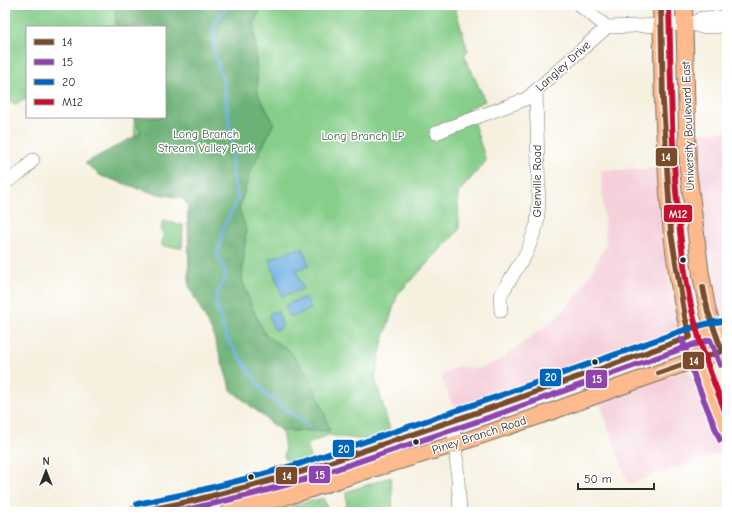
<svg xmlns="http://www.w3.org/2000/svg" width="732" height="517" font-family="'Comic Neue',sans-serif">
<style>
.built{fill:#f5cfda}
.green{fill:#86ce8a;stroke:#587c5a}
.forest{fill:#6cb176;stroke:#4c6e50}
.water{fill:#6dafe2;stroke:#4c6d86}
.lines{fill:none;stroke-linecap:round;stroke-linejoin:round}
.stream{stroke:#6dafe2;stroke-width:3}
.minor-casing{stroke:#72706a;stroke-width:14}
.major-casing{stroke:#72706a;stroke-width:18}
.minor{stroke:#fff;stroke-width:13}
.major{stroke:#fcba8d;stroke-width:16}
.bus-1-casing{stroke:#fff;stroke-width:9}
.bus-2-casing{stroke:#fff;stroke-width:9}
.bus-3-casing{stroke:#fff;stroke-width:9}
.bus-4-casing{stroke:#fff;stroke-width:9}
.bus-1{stroke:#7a4b2a;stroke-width:6}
.bus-2{stroke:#8e44ad;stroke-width:6}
.bus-3{stroke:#0065bd;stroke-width:6}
.bus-4{stroke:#c8102e;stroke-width:6}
.bus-dot{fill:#2b2b2b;stroke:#fff;stroke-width:1.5}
.labels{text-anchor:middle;stroke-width:3;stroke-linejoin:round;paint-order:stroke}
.street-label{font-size:12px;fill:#2b2b2b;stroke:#fff}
.park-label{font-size:12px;fill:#4b644c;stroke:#fff}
.line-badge{stroke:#fff;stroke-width:1.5}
.badge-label{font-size:11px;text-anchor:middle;font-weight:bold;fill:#fff}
</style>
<rect width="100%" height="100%" fill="#fff"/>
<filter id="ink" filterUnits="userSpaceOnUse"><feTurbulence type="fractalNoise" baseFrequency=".025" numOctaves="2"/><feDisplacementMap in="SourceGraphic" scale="8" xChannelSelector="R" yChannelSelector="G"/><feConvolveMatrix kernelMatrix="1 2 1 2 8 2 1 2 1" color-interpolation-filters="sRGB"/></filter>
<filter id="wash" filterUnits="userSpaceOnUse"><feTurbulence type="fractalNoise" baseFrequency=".012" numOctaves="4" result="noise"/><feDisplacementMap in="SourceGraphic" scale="16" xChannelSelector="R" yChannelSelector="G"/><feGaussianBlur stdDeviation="0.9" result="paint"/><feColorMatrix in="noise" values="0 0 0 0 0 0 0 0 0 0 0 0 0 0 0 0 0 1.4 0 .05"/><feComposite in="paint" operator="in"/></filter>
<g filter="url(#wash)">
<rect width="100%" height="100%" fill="#f6f0df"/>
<g class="built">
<path d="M727,131V317L720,314L705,257L696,173L697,133Z"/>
<path d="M657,169L661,224L666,266L678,321L675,334L666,341L456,415L441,376L457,366L479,369L500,360L532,336L552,322L579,294L606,244L601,170Z"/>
<path d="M687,371L694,379L721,453L628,484L597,395Z"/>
</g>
<g class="green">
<path d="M5,5H454L468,51L464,54L485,101L469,108L486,161L458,193L459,230L403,289L398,293L382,343L375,378L390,430L365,440L328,435L308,444L310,460L288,465L284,456L285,449L283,436L278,423L188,225L187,190L137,189L134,117H165V27H27V99L15,104L5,99Z"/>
<path d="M162,221L183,225L182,248L162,246L163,233L161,231Z"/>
<path d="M391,477L393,512H285L291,506L323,498L329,511L347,506L346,492Z"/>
</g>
<path class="forest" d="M115,5H264L254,22L258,94L274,123L250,173L239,209L246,229L242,279L252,308L266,336L288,349L310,378L322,406L330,431H281L231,390L212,331L189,287L188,205L181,198L153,193L101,176L85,163L141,133L133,117H165V27H116Z"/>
<g class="water">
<path d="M302,247L309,265L296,270L303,289L282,296L269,259Z"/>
<path d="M306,297L311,309L290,317L285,305Z"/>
<path d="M271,312H278L282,324L280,329L276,330L274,329L269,316Z"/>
</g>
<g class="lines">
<path class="stream" d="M228,5L213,26L214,50L219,69L224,83L232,143L233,175L238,198L223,229L220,245L217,252L218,257L224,266L226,278L217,291L216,305L227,339L266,395L310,427"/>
</g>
</g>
<g filter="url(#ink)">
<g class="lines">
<g class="minor-casing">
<g id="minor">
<path d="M579,5L607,27"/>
<path d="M693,24L702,18L727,17"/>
<path d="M436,133L453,126L526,99L607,27L693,24L702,27L727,26"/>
<path d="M5,183L23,171L33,160"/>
<path d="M501,311L500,296L527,252L537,224L539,201L536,91"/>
<path d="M452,421C457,451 458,481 460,512"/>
</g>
</g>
<g class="major-casing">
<g id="major">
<path d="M661,5C662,37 662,70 663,102C666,174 670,246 685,316C694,358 711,397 727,437"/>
<path d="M684,5L688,170L701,275L708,312L718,340"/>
<path d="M139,512L192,501L251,486L304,471L499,405L690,337L715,330L727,329"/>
<path d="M229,512L256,505L305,491L372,469L456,444L539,416L697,359L727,350"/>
</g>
</g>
<use href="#minor" class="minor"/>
<use href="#major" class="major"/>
<g class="bus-1-casing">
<g id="bus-1">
<path d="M659,373L722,351L708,312L703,287"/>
<path d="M139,512L192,501L251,486L304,471L499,405L690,337L685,317L671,233L663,102L661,5"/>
</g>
</g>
<g class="bus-2-casing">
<g id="bus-2">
<path d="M682,339L695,378L720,440"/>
<path d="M178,512L253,494L307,479L502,413L692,345L710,340L720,365"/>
</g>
</g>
<g class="bus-3-casing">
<path id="bus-3" d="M137,504L190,493L249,478L302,463L496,397L687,329L714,322L726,321"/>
</g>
<g class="bus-4-casing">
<path id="bus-4" d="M669,5C671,78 671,150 679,223C683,259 687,295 697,330C704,359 716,388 727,416"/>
</g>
<use href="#bus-1" class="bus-1"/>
<use href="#bus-2" class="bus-2"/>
<use href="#bus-3" class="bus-3"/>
<use href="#bus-4" class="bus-4"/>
</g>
</g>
<g class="bus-dot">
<circle cx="683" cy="260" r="3.5"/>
<circle cx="595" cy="362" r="3.5"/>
<circle cx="416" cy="442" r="3.5"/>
<circle cx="251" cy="477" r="3.5"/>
</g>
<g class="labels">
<g class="street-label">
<text transform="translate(563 66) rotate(-42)" y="4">Langley Drive</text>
<text transform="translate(688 126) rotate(-92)" y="4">University Boulevard East</text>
<text transform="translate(537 181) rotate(-90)" y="4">Glenville Road</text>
<text transform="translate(479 435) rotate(-18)" y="4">Piney Branch Road</text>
</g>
<g class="park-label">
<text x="206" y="138">Long Branch<tspan x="206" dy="14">Stream Valley Park</tspan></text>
<text x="363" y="140">Long Branch LP</text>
</g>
</g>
<g class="line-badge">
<rect x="655" y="147" width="23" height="20" rx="4" fill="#7a4b2a"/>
<rect x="663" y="204" width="30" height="19" rx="4" fill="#c8102e"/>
<rect x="682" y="351" width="23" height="19" rx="4" fill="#7a4b2a"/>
<rect x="539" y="368" width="23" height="19" rx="4" fill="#0065bd"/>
<rect x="585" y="369" width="23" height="20" rx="4" fill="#8e44ad"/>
<rect x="332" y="439" width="23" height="19" rx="4" fill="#0065bd"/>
<rect x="308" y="465" width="23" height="19" rx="4" fill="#8e44ad"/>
<rect x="275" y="466" width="23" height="19" rx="4" fill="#7a4b2a"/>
</g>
<g class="badge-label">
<text x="666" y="161">14</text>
<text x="678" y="218">M12</text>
<text x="694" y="365">14</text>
<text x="551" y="381">20</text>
<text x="597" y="383">15</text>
<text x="344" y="453">20</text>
<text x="320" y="479">15</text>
<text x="287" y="480">14</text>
</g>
<rect width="732" height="517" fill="none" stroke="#fff" stroke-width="20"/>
<rect x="26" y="26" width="140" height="92" fill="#ffffff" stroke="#aaaaaa"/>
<rect x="34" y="39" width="20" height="6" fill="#7a4b2a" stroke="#aaaaaa"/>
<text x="62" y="46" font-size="12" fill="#2b2b2b">14</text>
<rect x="34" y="59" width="20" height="6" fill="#8e44ad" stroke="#aaaaaa"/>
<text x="62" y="66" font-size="12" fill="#2b2b2b">15</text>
<rect x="34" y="79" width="20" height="6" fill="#0065bd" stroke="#aaaaaa"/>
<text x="62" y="86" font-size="12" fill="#2b2b2b">20</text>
<rect x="34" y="99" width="20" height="6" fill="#c8102e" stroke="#aaaaaa"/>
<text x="62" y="106" font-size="12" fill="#2b2b2b">M12</text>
<g transform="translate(46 471)" stroke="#ffffff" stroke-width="3" paint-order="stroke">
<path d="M0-3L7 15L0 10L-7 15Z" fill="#2b2b2b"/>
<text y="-6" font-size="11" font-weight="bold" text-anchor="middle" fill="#2b2b2b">N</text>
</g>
<path d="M578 483v6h76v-6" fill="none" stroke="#2b2b2b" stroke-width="2"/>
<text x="584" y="483" font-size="12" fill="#2b2b2b" stroke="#ffffff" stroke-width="3" paint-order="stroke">50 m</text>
</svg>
